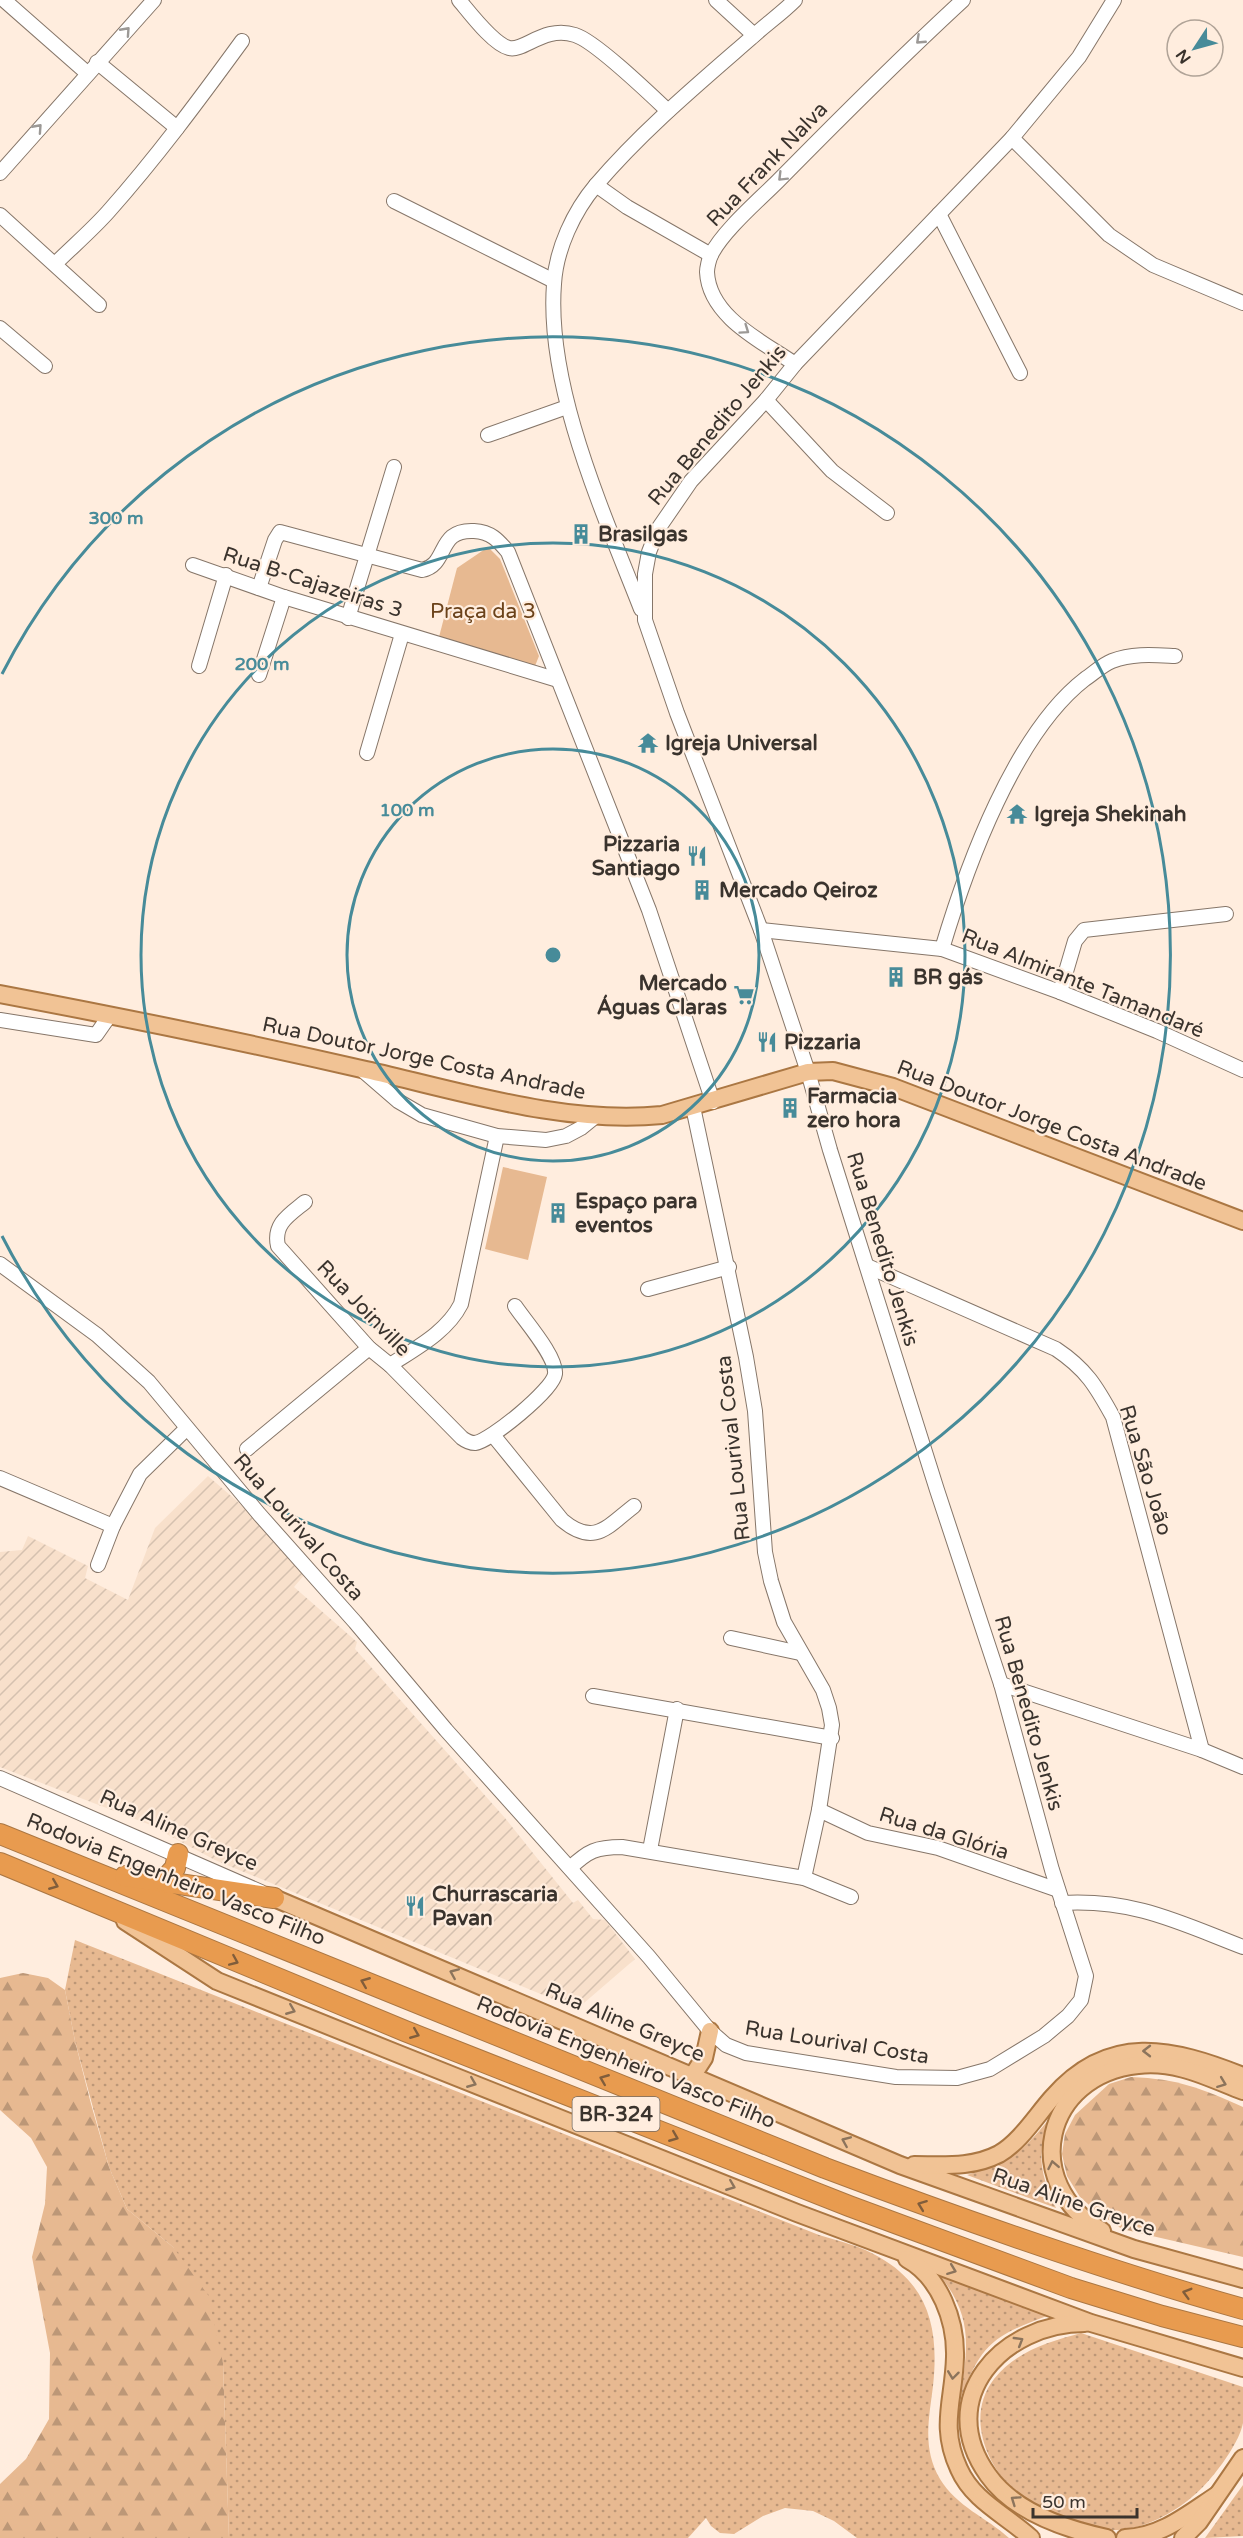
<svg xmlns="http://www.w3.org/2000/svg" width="1243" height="2538" font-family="'Varela Round',sans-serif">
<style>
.industrial{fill:url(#industrial-furrows)}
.grass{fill:url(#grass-dots)}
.forest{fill:url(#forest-firs)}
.green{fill:#e7b991}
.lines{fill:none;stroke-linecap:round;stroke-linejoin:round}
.minor-casing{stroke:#867669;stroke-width:16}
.major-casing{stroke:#ab7743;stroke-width:20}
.highway-casing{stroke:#ab7743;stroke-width:22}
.minor{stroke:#fff;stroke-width:14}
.major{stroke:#f1c395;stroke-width:16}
.highway{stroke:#e89b4f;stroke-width:20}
.oneway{stroke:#9c9996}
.oneway2{stroke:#805d3b}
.oneway3{stroke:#8c745c}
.ring{fill:none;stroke:#478b99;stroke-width:3}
.labels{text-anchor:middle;stroke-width:4.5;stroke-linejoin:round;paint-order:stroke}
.shield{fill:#ffedde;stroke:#756b62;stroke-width:1.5}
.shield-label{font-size:20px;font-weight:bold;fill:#3a332d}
.street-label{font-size:21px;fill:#3a332d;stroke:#ffedde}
.poi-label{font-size:21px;font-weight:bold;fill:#3a332d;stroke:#ffedde;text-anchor:start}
.park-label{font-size:21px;fill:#6b421a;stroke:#ffedde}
.centre{fill:#478b99;stroke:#ffedde;stroke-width:3}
.ring-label{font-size:18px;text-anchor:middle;font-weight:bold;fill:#478b99;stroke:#ffedde;stroke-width:4.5;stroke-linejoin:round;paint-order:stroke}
</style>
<defs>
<pattern id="industrial-furrows" width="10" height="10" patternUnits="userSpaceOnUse" patternTransform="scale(1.5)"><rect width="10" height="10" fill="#f8e0cb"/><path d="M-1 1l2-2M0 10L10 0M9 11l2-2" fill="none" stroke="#d5c1af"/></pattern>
<pattern id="grass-dots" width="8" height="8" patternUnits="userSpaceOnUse" patternTransform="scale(1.5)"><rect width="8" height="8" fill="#e7b991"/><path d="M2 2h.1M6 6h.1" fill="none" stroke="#bc9777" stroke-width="1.8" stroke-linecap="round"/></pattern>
<pattern id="forest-firs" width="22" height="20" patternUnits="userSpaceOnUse" patternTransform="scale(1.5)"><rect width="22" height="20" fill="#e7b991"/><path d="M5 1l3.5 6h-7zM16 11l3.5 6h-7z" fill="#bc9777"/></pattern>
</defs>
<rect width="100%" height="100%" fill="#ffedde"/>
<path class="industrial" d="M208,1476L238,1502L305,1574L294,1587L357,1642L355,1649L505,1818L573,1903L578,1900L593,1919L605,1920L635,1959L577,2009L215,1860L148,1824L0,1767V1552L22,1550L28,1536L88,1566L85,1578L128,1600L155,1528Z"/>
<g class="grass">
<path d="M75,1940L819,2235C839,2241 861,2246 879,2257C930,2286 939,2331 933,2386C929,2419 922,2448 940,2479C957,2507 986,2517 1009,2538H857L834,2521L813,2511L785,2508L763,2516L734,2534L720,2533L711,2526L706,2518L688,2538H229L223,2363L173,2247L127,2209L109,2167L75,2041L65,1990Z"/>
<path d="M1054,2113C1035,2150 1039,2171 1056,2208L967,2175C1014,2161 1024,2150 1054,2113Z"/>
<path d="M936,2271L1047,2316C989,2337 980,2347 959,2403C968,2349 975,2316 936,2271Z"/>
<path d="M1081,2333L1243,2387C1243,2398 1243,2412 1243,2423C1239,2445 1209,2484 1192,2497C1172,2514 1145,2528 1118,2530C1096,2531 1072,2521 1052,2512C1040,2507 1026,2501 1016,2492C985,2465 966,2415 994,2379C1016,2351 1049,2342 1081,2333Z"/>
<path d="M1243,2485V2536L1205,2538Z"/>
</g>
<g class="forest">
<path d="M23,1973L48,1978L65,1990L75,2041L91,2104L109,2167L127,2209L173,2247L208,2295L223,2363L229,2538H0V2484L26,2459L49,2419L50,2353L32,2257L45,2204L47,2167L31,2138L0,2110V1978Z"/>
<path d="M1131,2077C1179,2079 1200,2088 1243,2107V2257L1122,2229L1097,2212L1080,2197L1067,2176L1062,2154L1065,2134L1075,2115L1109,2084Z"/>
</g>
<g class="green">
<path d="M488,547L500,559L539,656L535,666L439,637L457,568Z"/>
<path d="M503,1167L547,1177L528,1260L485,1249Z"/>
</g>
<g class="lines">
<g class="minor-casing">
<g id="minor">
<path d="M4,0L87,73"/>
<path d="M459,0C470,13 493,44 509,48C524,52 544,25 575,35C595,41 650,94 668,111"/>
<path d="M716,0L754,35"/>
<path d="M97,62L177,128"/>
<path d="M1012,138L1109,235L1153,265L1243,303"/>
<path d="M0,173L154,0"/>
<path d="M596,185L627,207L711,255"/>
<path d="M394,201L554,281"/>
<path d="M939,214L1020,373"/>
<path d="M0,215L99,305"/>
<path d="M55,264C72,247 91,231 108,212C156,158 199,100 242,41"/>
<path d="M0,328L45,366"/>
<path d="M795,364C763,342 709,317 707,272C707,268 709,259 711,255C722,232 759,200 778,181C839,119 900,58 963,0"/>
<path d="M766,400L832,471L887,513"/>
<path d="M488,435L567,407"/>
<path d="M193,565L284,597L558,680"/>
<path d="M259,588L275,540L280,532L422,570C449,565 436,529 474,531C491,532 498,540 508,552L649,910L713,1102"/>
<path d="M641,609C604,514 546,387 554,284C556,249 574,211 596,185C642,131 697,85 751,38C765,25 781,14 795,0"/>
<path d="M348,618L394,467"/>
<path d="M199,666L226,575"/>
<path d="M259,675L284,597"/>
<path d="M367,753L402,634"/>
<path d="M761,930L942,949L1060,992L1157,1031L1243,1070"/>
<path d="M942,949C967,865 1015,733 1085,679C1094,673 1102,665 1112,661C1133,653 1154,655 1175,656"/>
<path d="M1060,992L1075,941L1084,930L1226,914"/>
<path d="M0,1020L96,1035L110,1015"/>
<path d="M361,1069L398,1101L422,1115L497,1136L546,1140L566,1136L581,1128L597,1115"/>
<path d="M693,1107L746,1357L755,1411L765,1552L771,1581L784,1622L823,1690L829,1708L832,1725L819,1810L804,1878"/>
<path d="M305,1202C289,1215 273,1224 278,1246L369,1348L390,1365L462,1438C466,1441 469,1443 475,1443C490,1441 553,1390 555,1374C557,1357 525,1321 515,1306"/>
<path d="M0,1264L97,1335L149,1382L259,1514L355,1622L446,1730L649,1957L710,2031L726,2045L746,2053L896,2077L957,2078L990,2069L1044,2036L1068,2016L1081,2000L1086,1976L1052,1870L1001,1684L937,1490L830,1150L808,1072L761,930L677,713L645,620V574L649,552L658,529L691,481L766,400L795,364L1012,138L1079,57L1114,0"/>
<path d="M867,1266L1056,1349C1086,1369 1096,1386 1113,1417L1202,1750"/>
<path d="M648,1289L729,1267"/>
<path d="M390,1365C416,1348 447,1332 461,1304L497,1136"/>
<path d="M493,1435L562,1520C594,1547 607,1527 634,1506"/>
<path d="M247,1449L369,1348"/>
<path d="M0,1478L113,1526"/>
<path d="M98,1565L113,1526L140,1474L186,1429"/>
<path d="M731,1638L800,1653"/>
<path d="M1001,1684L1202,1750L1243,1767"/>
<path d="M593,1696L832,1738"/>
<path d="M0,1778L261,1892"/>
<path d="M819,1810L868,1833L938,1848L1058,1890"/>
<path d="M650,1850L677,1709"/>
<path d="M570,1868C588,1851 596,1847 622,1847L804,1878L851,1897"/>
<path d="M1062,1903C1134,1899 1178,1922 1243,1947"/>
</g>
</g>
<g class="major-casing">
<g id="major">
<path d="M0,994C122,1017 244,1042 366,1070C460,1091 565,1125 662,1115L808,1072L833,1071L893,1087L1243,1221"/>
<path d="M274,1898L900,2165L1134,2249L1243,2279"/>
<path d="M125,1921L217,1981L396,2053L797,2213L1091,2323L1243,2368"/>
<path d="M693,2075L704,2058L710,2031"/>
<path d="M914,2165C944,2165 972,2168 999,2154C1020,2142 1036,2116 1052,2098C1109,2032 1172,2048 1243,2076"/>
<path d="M1102,2231C1019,2183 1044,2075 1138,2065C1175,2060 1209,2078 1243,2091"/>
<path d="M907,2259C940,2277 956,2321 955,2357C954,2400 939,2426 959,2469C973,2501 1006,2515 1031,2538"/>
<path d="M1085,2323C1003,2323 933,2398 988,2475C1014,2512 1065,2529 1107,2538"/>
<path d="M1125,2538C1161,2537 1188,2514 1217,2495"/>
<path d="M1183,2538L1199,2522L1243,2458"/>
</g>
</g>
<g class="highway-casing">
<g id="highway">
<path d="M0,1834L825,2168C963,2220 1101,2269 1243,2309"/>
<path d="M0,1863L405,2031L849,2206L1071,2288L1162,2316L1243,2337"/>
<path d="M125,1876L274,1898"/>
<path d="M163,1881L175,1868L178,1854"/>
</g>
</g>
<use href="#minor" class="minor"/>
<use href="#major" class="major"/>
<use href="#highway" class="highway"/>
</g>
<defs><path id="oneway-chevron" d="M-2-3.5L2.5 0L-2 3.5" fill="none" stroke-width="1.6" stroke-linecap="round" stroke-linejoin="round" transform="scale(1.5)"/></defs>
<g class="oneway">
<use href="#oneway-chevron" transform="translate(126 31) rotate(-48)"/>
<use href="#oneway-chevron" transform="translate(920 40) rotate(137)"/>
<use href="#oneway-chevron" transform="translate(38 128) rotate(-48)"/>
<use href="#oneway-chevron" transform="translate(782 177) rotate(135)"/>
<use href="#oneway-chevron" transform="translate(745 330) rotate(35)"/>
</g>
<g class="oneway2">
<use href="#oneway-chevron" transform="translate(54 1885) rotate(22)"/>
<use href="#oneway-chevron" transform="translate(234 1961) rotate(23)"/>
<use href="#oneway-chevron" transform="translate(365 1982) rotate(-158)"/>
<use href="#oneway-chevron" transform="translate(415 2034) rotate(22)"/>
<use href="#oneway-chevron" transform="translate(604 2079) rotate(-158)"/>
<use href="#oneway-chevron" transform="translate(674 2137) rotate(22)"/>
<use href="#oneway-chevron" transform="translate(922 2205) rotate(-159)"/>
<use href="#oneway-chevron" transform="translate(1187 2293) rotate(-164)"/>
</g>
<g class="oneway3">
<use href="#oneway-chevron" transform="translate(454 1973) rotate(-157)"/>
<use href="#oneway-chevron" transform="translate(291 2010) rotate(22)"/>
<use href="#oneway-chevron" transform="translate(1147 2051) rotate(-180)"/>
<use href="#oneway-chevron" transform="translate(472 2083) rotate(22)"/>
<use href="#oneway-chevron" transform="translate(1222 2083) rotate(21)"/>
<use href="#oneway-chevron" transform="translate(846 2141) rotate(-157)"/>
<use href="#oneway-chevron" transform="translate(1053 2165) rotate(-101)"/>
<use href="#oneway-chevron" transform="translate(731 2186) rotate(22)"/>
<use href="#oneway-chevron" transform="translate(952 2270) rotate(21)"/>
<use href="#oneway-chevron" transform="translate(1019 2341) rotate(-31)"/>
<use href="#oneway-chevron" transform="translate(953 2375) rotate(97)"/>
<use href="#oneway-chevron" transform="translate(1015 2500) rotate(-145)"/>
</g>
<g class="ring">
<circle cx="553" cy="955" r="206"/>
<circle cx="553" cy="955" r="412"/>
<path d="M2 674A618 618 0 1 1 2 1236"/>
</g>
<defs>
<g id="building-bare" transform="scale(1.62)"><path d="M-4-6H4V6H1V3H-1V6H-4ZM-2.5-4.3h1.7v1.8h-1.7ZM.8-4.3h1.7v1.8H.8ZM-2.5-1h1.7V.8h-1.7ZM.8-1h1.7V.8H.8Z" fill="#478b99" stroke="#ffedde" stroke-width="2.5" paint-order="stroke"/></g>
<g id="temple-bare" transform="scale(1.62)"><path d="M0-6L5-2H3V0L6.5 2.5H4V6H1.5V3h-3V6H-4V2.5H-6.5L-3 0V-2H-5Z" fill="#478b99" stroke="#ffedde" stroke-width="2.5" paint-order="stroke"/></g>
<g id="restaurant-bare" transform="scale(1.62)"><path d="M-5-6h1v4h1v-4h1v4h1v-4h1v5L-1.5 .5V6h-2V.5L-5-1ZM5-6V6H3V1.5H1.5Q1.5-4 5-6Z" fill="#478b99" stroke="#ffedde" stroke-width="2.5" paint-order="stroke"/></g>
<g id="supermarket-bare" transform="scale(1.62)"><path d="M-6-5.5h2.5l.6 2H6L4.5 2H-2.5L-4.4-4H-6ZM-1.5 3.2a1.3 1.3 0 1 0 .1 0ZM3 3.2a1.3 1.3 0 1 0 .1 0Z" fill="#478b99" stroke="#ffedde" stroke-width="2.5" paint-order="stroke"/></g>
</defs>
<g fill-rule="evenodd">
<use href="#building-bare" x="581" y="534"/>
<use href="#temple-bare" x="648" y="743"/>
<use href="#temple-bare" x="1017" y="814"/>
<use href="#restaurant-bare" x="697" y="856"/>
<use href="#building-bare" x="702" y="890"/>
<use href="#building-bare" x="896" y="977"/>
<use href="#supermarket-bare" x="744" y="995"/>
<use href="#restaurant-bare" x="767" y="1042"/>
<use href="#building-bare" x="790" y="1108"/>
<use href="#building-bare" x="558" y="1213"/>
<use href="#restaurant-bare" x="415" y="1906"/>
</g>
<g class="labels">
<rect class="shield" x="572.5" y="2097" width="87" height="34" rx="4.5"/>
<g class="shield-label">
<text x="616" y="2121">BR-324</text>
</g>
<g class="street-label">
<text transform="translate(767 164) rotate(-46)" y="7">Rua Frank Nalva</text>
<text transform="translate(717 425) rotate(-50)" y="7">Rua Benedito Jenkis</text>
<text transform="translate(313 582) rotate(18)" y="7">Rua B-Cajazeiras 3</text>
<text transform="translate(1083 983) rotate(22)" y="7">Rua Almirante Tamandaré</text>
<text transform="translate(424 1058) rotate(12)" y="7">Rua Doutor Jorge Costa Andrade</text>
<text transform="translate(1052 1125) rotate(21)" y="7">Rua Doutor Jorge Costa Andrade</text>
<text transform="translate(883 1249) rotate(73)" y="7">Rua Benedito Jenkis</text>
<text transform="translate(364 1308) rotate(46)" y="7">Rua Joinville</text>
<text transform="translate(733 1448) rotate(-96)" y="7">Rua Lourival Costa</text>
<text transform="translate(1146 1470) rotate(73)" y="7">Rua São João</text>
<text transform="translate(299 1527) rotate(49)" y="7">Rua Lourival Costa</text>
<text transform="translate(1029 1713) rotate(74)" y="7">Rua Benedito Jenkis</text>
<text transform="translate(179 1830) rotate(24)" y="7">Rua Aline Greyce</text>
<text transform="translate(944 1833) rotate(17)" y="7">Rua da Glória</text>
<text transform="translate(176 1879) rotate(22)" y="7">Rodovia Engenheiro Vasco Filho</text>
<text transform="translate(625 2022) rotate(23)" y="7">Rua Aline Greyce</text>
<text transform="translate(837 2042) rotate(9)" y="7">Rua Lourival Costa</text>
<text transform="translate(626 2062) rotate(22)" y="7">Rodovia Engenheiro Vasco Filho</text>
<text transform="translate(1074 2202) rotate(19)" y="7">Rua Aline Greyce</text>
</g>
<g class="poi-label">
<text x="598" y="541">Brasilgas</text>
<text x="665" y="750">Igreja Universal</text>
<text x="1034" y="821">Igreja Shekinah</text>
<text x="680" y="851" text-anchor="end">Pizzaria<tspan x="680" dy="24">Santiago</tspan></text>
<text x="719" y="897">Mercado Qeiroz</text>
<text x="913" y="984">BR gás</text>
<text x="727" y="990" text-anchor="end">Mercado<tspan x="727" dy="24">Águas Claras</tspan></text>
<text x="784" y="1049">Pizzaria</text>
<text x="807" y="1103">Farmacia<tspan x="807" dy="24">zero hora</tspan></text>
<text x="575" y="1208">Espaço para<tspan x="575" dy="24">eventos</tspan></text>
<text x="432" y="1901">Churrascaria<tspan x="432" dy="24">Pavan</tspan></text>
</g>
<g class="park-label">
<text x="483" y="618">Praça da 3</text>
</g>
</g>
<circle cx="553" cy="955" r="9" class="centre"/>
<g class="ring-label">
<text x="116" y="524">300 m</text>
<text x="262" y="670">200 m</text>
<text x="407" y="816">100 m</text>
</g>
<g transform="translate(1195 48) rotate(234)"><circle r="28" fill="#ffedde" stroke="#b0a397" stroke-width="1.5"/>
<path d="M0-4.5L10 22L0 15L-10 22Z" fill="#478b99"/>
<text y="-9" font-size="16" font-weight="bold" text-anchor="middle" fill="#3a332d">N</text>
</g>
<path d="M1033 2508v9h104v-9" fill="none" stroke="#3a332d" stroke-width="3"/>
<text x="1042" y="2508" font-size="18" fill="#3a332d" stroke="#ffedde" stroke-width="4.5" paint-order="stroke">50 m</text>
</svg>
